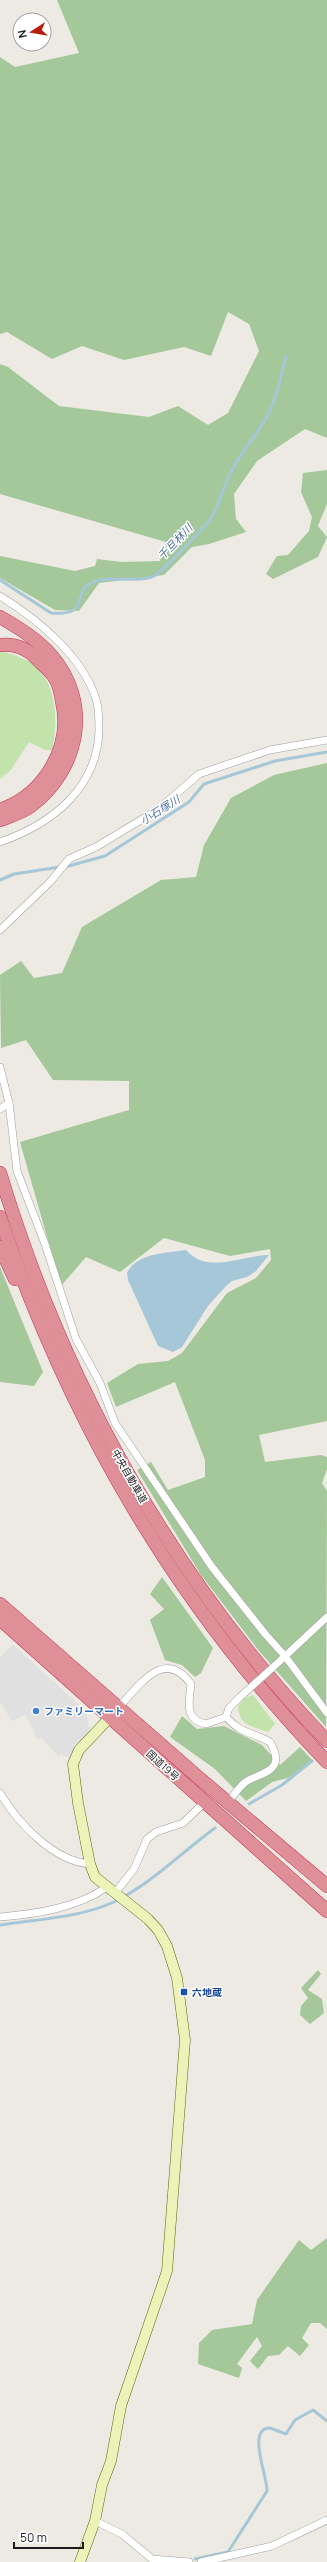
<svg xmlns="http://www.w3.org/2000/svg" width="327" height="2562" font-family="Manrope,'Noto Sans JP',sans-serif">
<style>
.grass{fill:#c2e3ab}
.forest{fill:#a4c89a}
.parking{fill:#e0e0e0}
.water{fill:#a5c7d7}
.lines{fill:none;stroke-linecap:round;stroke-linejoin:round}
.stream{stroke:#a5c7d7;stroke-width:3}
.street-casing{stroke:#a0a0a0;stroke-width:8}
.secondary-casing{stroke:#57680d;stroke-width:11}
.highway-casing{stroke:#c73259;stroke-width:14}
.street{stroke:#fff;stroke-width:7}
.secondary{stroke:#ecf3b9;stroke-width:10}
.highway{stroke:#de8f97;stroke-width:13}
.street-bridge-casing{stroke:#a0a0a0;stroke-width:8;stroke-linecap:butt}
.street-bridge{stroke:#fff;stroke-width:7}
.shop-dot{fill:#3f7fe0;stroke:#fff;stroke-width:1.5}
.transit-dot{fill:#1a4fb4;stroke:#fff;stroke-width:1.5}
.labels{text-anchor:middle;stroke-width:3;stroke-linejoin:round;paint-order:stroke}
.street-label{font-size:10px;fill:#1c1c1c;stroke:#fff}
.shop-label{font-size:10px;font-weight:bold;fill:#366cbe;stroke:#fff;text-anchor:start}
.transit-label{font-size:10px;font-weight:bold;fill:#164399;stroke:#fff;text-anchor:start}
.water-label{font-size:11px;font-style:italic;fill:#5173a2;stroke:#fff}
</style>
<rect width="100%" height="100%" fill="#eceae2"/>
<g class="grass">
<path d="M0,651C13,655 30,659 39,669C57,690 58,724 52,750H45L29,742L10,771L0,779Z"/>
<path d="M253,1695L275,1724L268,1732C252,1726 239,1726 238,1706L245,1698Z"/>
</g>
<g class="forest">
<path d="M57,0H327V438L305,429L257,461L234,494L236,519L246,532L209,544L192,547L164,575L99,583L79,611L55,610L0,578V556L75,571L95,566L97,559L122,562L160,561L166,542L0,494V364L8,367L59,406L149,417L178,406L208,425L228,413L259,351L249,324L228,312L211,356L184,347L124,360L82,346L52,359L7,332L0,334V57L15,67L79,53Z"/>
<path d="M327,470V504L318,526L327,537L318,557L273,579L266,574L277,556L288,555L309,531L312,517L301,492L303,473Z"/>
<path d="M327,763V1421L259,1435L265,1462L321,1455L327,1457V1469L322,1483L327,1491L326,1727L259,1651L201,1575L137,1470L151,1462L168,1490L205,1477V1460L175,1382L116,1407L107,1383L138,1364L168,1361L182,1353L227,1293L256,1278L271,1260L270,1249L230,1256L164,1238L120,1272L86,1257L61,1286L20,1142L129,1110V1081L53,1080L26,1040L1,1048L0,975L21,961L34,978L62,973L82,927L161,880L196,877L204,845L231,798L274,775Z"/>
<path d="M0,1267L43,1372L34,1386L0,1382Z"/>
<path d="M162,1577L213,1648L201,1673L195,1677L182,1665L165,1660L150,1620L164,1609L150,1594Z"/>
<path d="M182,1716L197,1729L224,1726L262,1745L280,1765L300,1747L313,1761L288,1778L272,1782L246,1801L215,1769L170,1737Z"/>
<path d="M318,1970L321,1974L308,1990L322,1999L324,2013L310,2024L300,2015L301,2006L308,1998L301,1988Z"/>
<path d="M327,2238V2329L320,2323H311L302,2338L309,2345L300,2356L288,2346L279,2355L268,2356L258,2369L250,2361L262,2346L257,2337L237,2364L242,2368L239,2378L198,2364L199,2343L212,2330L252,2324L257,2300L299,2240L311,2250Z"/>
</g>
<path class="parking" d="M13,1645L86,1711L90,1730L75,1746L71,1759L61,1754L59,1757L41,1737L38,1740L25,1714L12,1721L0,1702V1657Z"/>
<path class="water" d="M186,1250C208,1275 241,1255 269,1255L256,1271L247,1277L232,1281L226,1286L208,1306L182,1347L173,1352L158,1346L128,1280L127,1273C136,1253 167,1253 186,1250Z"/>
<g class="lines">
<g class="stream">
<path d="M0,580L51,613C92,616 71,593 91,583C107,574 135,584 154,576C162,572 205,527 211,518C221,502 224,483 233,468C245,446 265,426 273,403C279,388 282,372 286,356"/>
<path d="M65,867L105,856L189,802L204,784L275,761L327,752"/>
<path d="M0,880L14,874L60,867"/>
<path d="M249,1804L282,1785L312,1761"/>
<path d="M0,1925C37,1919 79,1918 114,1902C151,1884 182,1852 215,1828"/>
<path d="M195,2559L228,2552L267,2491C268,2478 246,2428 270,2428L286,2434L295,2420L313,2410L327,2421"/>
</g>
<g class="street-casing">
<g id="street">
<path d="M0,596C37,619 80,654 95,696C99,706 99,718 99,729C98,788 52,824 0,842"/>
<path d="M0,930L51,881L69,859L96,847L159,809L199,774L270,750L327,740"/>
<path d="M0,1067L9,1103L0,1109"/>
<path d="M9,1103L17,1171L45,1244L76,1339L100,1383L115,1423L212,1567L266,1635L285,1656L327,1713"/>
<path d="M282,1659L327,1617"/>
<path d="M119,1707C140,1685 164,1647 191,1684C189,1701 184,1720 206,1724L226,1717"/>
<path d="M0,1793C18,1823 53,1861 90,1864"/>
<path d="M228,1803C234,1795 239,1786 247,1781C266,1771 286,1770 270,1742C252,1732 241,1734 226,1717L229,1708L240,1697"/>
<path d="M115,1893L134,1869L147,1839L156,1832L183,1823L205,1802"/>
<path d="M0,1917C36,1914 77,1908 107,1887"/>
<path d="M95,2521L122,2534L152,2559L189,2562"/>
<path d="M201,2562L272,2546L327,2520"/>
</g>
</g>
<g class="secondary-casing">
<path id="secondary" d="M80,2562L95,2521L102,2485L111,2461L121,2406L167,2271L185,2040L177,1978L167,1946L158,1930L148,1919L95,1877L90,1864L78,1803L73,1764L79,1750L115,1712"/>
</g>
<g class="highway-casing">
<g id="highway">
<path d="M0,617C19,628 37,639 51,655C93,703 79,770 31,806C22,813 10,816 0,820"/>
<path d="M0,645C16,643 30,650 40,662C45,666 50,671 53,675C58,682 61,693 62,701C73,747 44,795 0,810"/>
<path d="M0,1173C64,1385 173,1581 327,1741"/>
<path d="M0,1217C72,1426 174,1602 327,1762"/>
<path d="M0,1247L15,1279"/>
<path d="M0,1604L199,1778L327,1886"/>
<path d="M0,1619L327,1911"/>
</g>
</g>
<use href="#street" class="street"/>
<use href="#secondary" class="secondary"/>
<use href="#highway" class="highway"/>
<g class="street-bridge-casing">
<path id="street-bridge" d="M240,1697L281,1660"/>
</g>
<use href="#street-bridge" class="street-bridge"/>
</g>
<circle class="shop-dot" cx="36" cy="1711" r="4"/>
<rect class="transit-dot" x="180" y="1988" width="8" height="8" rx="2"/>
<g class="labels">
<g class="street-label">
<text transform="translate(130 1476) rotate(60)" y="4">中央自動車道</text>
<text transform="translate(163 1765) rotate(42)" y="4">国道19号</text>
</g>
<g class="shop-label">
<text x="44" y="1715">ファミリーマート</text>
</g>
<g class="transit-label">
<text x="192" y="1996">六地蔵</text>
</g>
<g class="water-label">
<text transform="translate(175 542) rotate(-46)" y="4">千旦林川</text>
<text transform="translate(160 810) rotate(-32)" y="4">小石塚川</text>
</g>
</g>
<g transform="translate(32 32) rotate(258)"><circle r="19" fill="#ffffff" stroke="#a4a4a4"/>
<path d="M0-3L7 15L0 10L-7 15Z" fill="#b71e10"/>
<text y="-6" font-size="11" font-weight="bold" text-anchor="middle" fill="#1c1c1c">N</text>
</g>
<path d="M14 2542v6h69v-6" fill="none" stroke="#1c1c1c" stroke-width="2"/>
<text x="20" y="2542" font-size="12" fill="#1c1c1c" stroke="#ffffff" stroke-width="3" paint-order="stroke">50 m</text>
</svg>
